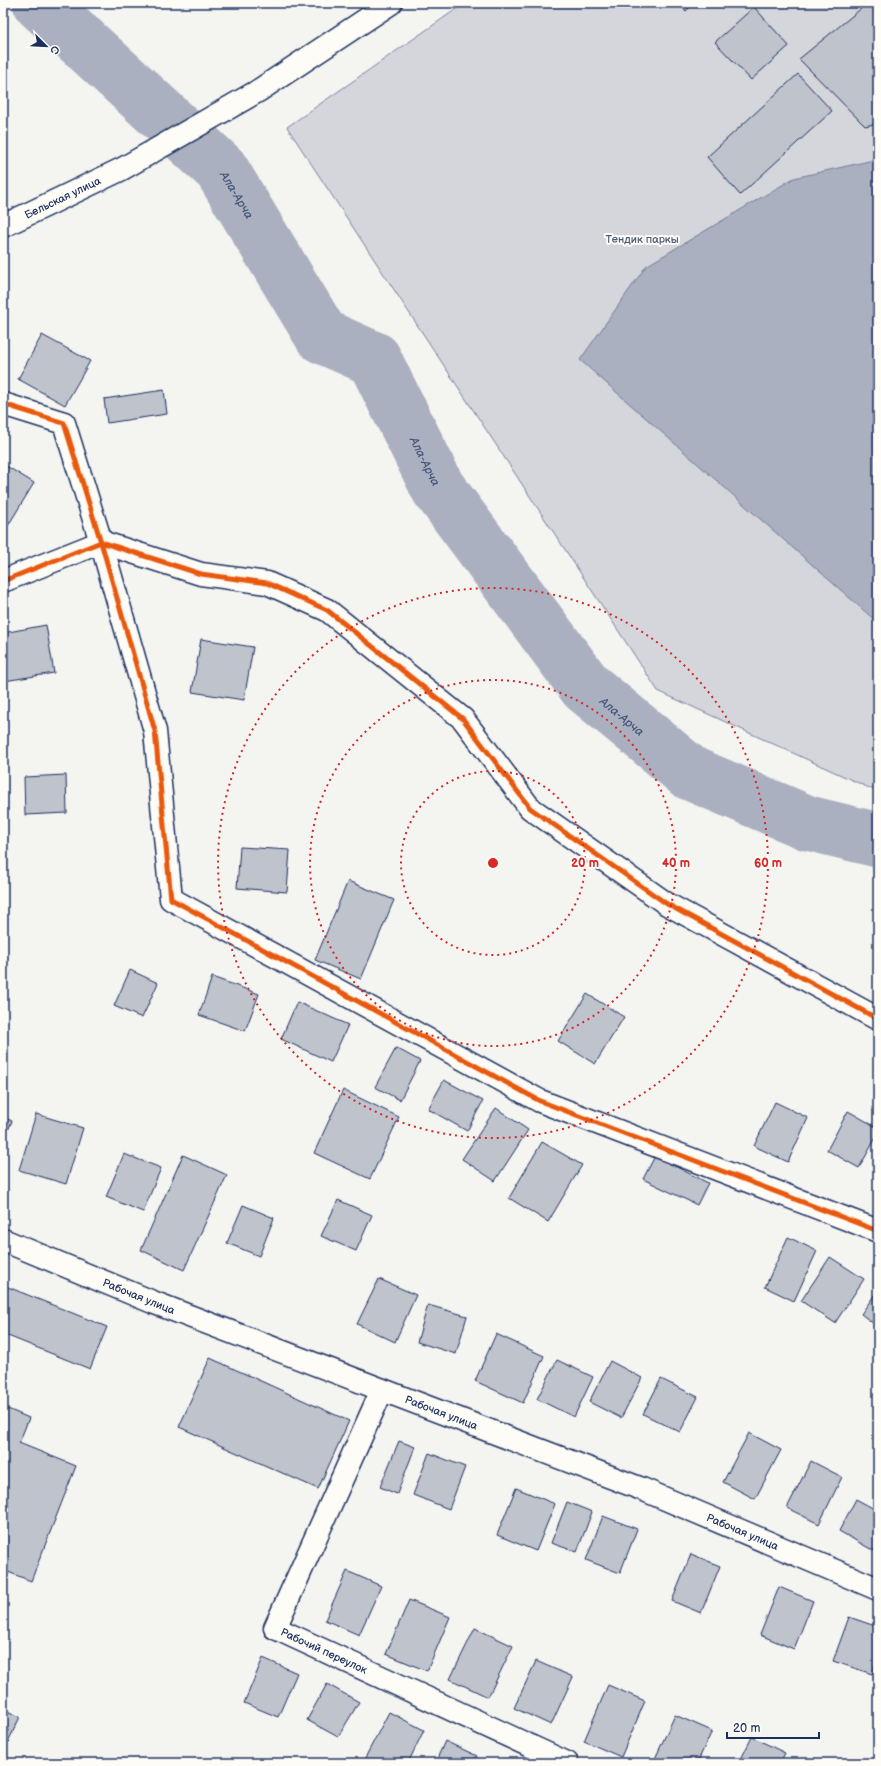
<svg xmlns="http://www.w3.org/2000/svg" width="881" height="1766" font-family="'Balsamiq Sans',sans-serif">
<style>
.green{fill:#d4d6db;stroke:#78829c}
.water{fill:#aab0bf;stroke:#717c98}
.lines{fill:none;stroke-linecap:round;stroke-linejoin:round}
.river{stroke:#aab0bf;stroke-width:55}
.building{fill:#bfc3cc;stroke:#1b2f5e}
.minor-casing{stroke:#1b2f5e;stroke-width:25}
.tertiary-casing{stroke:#1b2f5e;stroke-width:25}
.minor{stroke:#fdfcf7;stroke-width:22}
.tertiary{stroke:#fdfcf7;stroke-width:22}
.cycleway-casing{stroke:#fdfcf7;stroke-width:8}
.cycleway{stroke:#e8590c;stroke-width:5}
.ring{fill:none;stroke:#d62828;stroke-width:2;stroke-dasharray:2 4}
.labels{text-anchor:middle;stroke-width:4;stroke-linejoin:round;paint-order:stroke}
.street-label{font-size:11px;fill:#1b2f5e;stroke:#fdfcf7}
.park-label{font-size:11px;fill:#49597d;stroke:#fdfcf7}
.water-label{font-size:12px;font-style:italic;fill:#46567b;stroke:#fdfcf7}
.centre{fill:#d62828;stroke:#fdfcf7;stroke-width:2}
.ring-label{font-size:12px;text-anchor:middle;font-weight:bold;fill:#d62828;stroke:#fdfcf7;stroke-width:4;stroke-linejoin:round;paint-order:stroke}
</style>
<rect width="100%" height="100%" fill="#f4f4f1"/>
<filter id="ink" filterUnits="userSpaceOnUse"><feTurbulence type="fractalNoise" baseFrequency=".025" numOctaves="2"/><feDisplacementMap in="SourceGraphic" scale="8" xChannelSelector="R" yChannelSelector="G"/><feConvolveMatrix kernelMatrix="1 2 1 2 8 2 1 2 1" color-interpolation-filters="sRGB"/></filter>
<g filter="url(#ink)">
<path class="green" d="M465,3H878V792L658,691L287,127Z"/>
<path class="water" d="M878,159V623L580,360L646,266L794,178Z"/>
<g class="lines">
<path class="river" id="s1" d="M40,3L221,169L322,336L374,359L438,488L586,687L690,773L808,823L878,840"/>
</g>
<g class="building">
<path d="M678,3H694L686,11Z"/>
<path d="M868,3H878V123L865,126L799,59Z"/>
<path d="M754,7L789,46L751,80L715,42Z"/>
<path d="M798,74L832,111L740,195L707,157Z"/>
<path d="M42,335L90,361L65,405L18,379Z"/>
<path d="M164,390L167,414L107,423L104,399Z"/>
<path d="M3,464L34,483L6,529L3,527Z"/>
<path d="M46,625L54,673L4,681L3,633Z"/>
<path d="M201,639L253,647L244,700L192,692Z"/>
<path d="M66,775L67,813L25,815L24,777Z"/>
<path d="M240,847L290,850L287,892L237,888Z"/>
<path d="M348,881L394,900L361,979L315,960Z"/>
<path d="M130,970L158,983L142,1018L114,1006Z"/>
<path d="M212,977L259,994L245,1031L199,1015Z"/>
<path d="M587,994L624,1017L595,1064L558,1041Z"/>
<path d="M297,1002L348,1025L331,1062L281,1039Z"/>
<path d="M396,1048L420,1061L400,1100L375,1087Z"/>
<path d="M444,1080L483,1101L467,1131L428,1109Z"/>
<path d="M343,1090L399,1117L370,1179L314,1153Z"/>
<path d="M775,1102L808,1118L788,1162L754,1146Z"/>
<path d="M496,1108L528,1130L495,1181L462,1159Z"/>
<path d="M848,1111L878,1128V1134L859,1168L827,1150Z"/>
<path d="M36,1114L83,1128L66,1184L19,1170Z"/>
<path d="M3,1117L12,1121L3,1142Z"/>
<path d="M542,1142L582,1165L548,1222L509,1198Z"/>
<path d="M124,1154L161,1168L143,1212L106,1197Z"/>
<path d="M183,1155L227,1175L184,1270L141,1250Z"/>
<path d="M655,1156L708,1183L697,1205L643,1179Z"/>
<path d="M338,1200L372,1215L356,1251L321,1236Z"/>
<path d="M243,1205L274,1218L259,1256L227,1243Z"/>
<path d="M788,1237L817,1251L794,1301L765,1287Z"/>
<path d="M830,1257L864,1279L835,1323L801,1301Z"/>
<path d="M379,1279L416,1295L395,1342L357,1324Z"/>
<path d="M3,1285L107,1327L90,1369L3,1334Z"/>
<path d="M878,1290V1327L861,1314Z"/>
<path d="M428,1305L467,1316L456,1354L417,1342Z"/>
<path d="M496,1334L544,1356L523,1403L475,1381Z"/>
<path d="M210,1358L349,1421L318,1489L179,1427Z"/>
<path d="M557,1360L593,1377L574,1417L537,1399Z"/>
<path d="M610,1361L642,1378L621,1418L589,1402Z"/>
<path d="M661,1379L698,1397L680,1432L643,1414Z"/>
<path d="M3,1407L29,1418L19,1443L76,1466L31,1581L3,1570Z"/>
<path d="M749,1433L781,1450L755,1499L723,1482Z"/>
<path d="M399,1441L415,1447L397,1494L380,1487Z"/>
<path d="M429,1453L465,1467L449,1509L413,1495Z"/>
<path d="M811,1461L842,1477L819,1524L787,1508Z"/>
<path d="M516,1488L555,1504L536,1551L497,1535Z"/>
<path d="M856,1499L878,1511V1543L874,1551L839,1531Z"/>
<path d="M567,1502L592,1512L577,1552L551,1543Z"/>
<path d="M603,1516L637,1529L620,1573L586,1560Z"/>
<path d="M691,1554L720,1566L701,1613L672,1601Z"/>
<path d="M347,1571L381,1586L359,1635L325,1620Z"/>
<path d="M779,1587L813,1601L794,1649L760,1635Z"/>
<path d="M409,1600L450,1617L427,1671L386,1654Z"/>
<path d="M849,1617L878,1627V1656L872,1674L833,1661Z"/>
<path d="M475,1628L513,1646L488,1697L450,1679Z"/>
<path d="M263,1658L297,1673L278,1717L244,1703Z"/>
<path d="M536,1661L573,1677L551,1725L514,1708Z"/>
<path d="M327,1684L359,1702L338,1737L307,1720Z"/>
<path d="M608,1685L645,1701L621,1757L584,1741Z"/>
<path d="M3,1709L20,1717L3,1752Z"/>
<path d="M389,1712L424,1730L408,1763H375L365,1758Z"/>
<path d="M675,1715L712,1731L697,1763H653Z"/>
<path d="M752,1737L785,1753L780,1763H739Z"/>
<path d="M445,1741L477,1756L473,1763H435Z"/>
<path d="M120,1759L130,1763H118Z"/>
</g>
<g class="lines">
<g class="minor-casing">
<g id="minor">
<path d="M3,404L64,423L101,542L155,731L171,899L540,1101L878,1231"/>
<path d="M3,581L101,542L201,574L267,583L327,610L463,719L530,808L667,904L878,1019"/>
<path id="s2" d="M3,1240L155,1303L642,1489L878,1589"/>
<path id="s3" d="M382,1390L275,1628L567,1763"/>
</g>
</g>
<g class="tertiary-casing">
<g id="tertiary">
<path id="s4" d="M3,226L122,169L258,91L391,3"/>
</g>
</g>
<use href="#minor" class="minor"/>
<use href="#tertiary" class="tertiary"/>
<g class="cycleway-casing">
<g id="cycleway">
<path d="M3,404L64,423L101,542L155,731L171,899L540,1101L878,1231"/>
<path d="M3,581L101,542L201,574L267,583L327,610L463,719L530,808L667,904L878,1019"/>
</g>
</g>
<use href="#cycleway" class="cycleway"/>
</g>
</g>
<g class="ring">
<circle cx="493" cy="863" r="92"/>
<circle cx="493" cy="863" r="183"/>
<circle cx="493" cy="863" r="275"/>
</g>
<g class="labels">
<g class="street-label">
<text dy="4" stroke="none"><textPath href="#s4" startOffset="66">Бельская улица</textPath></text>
<text dy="4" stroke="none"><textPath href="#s2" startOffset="147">Рабочая улица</textPath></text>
<text dy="4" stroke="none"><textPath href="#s2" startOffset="471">Рабочая улица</textPath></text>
<text dy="4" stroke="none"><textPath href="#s2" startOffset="795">Рабочая улица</textPath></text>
<text dy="4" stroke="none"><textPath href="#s3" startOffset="315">Рабочий переулок</textPath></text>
</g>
<g class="park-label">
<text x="642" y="243">Тендик паркы</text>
</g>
<g class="water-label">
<text dy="4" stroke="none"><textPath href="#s1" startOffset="276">Ала-Арча</textPath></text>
<text dy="4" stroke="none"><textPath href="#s1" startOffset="612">Ала-Арча</textPath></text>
<text dy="4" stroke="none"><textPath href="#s1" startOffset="936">Ала-Арча</textPath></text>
</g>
</g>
<circle cx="493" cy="863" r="6" class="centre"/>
<g class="ring-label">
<text x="585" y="867">20 m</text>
<text x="676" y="867">40 m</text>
<text x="768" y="867">60 m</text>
</g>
<rect width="881" height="1766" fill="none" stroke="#fdfcf7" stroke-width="16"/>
<rect x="8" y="8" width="865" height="1750" fill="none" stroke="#1b2f5e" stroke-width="1.5" filter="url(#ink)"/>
<g transform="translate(46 46) rotate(114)" stroke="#fdfcf7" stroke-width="3" paint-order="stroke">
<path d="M0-3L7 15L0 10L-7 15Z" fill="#1b2f5e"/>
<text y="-6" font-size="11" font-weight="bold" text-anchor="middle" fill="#1b2f5e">С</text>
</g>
<path d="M727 1732v6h92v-6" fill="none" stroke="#1b2f5e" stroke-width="2"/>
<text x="733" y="1732" font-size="12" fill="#1b2f5e" stroke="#fdfcf7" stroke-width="3" paint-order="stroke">20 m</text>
</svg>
